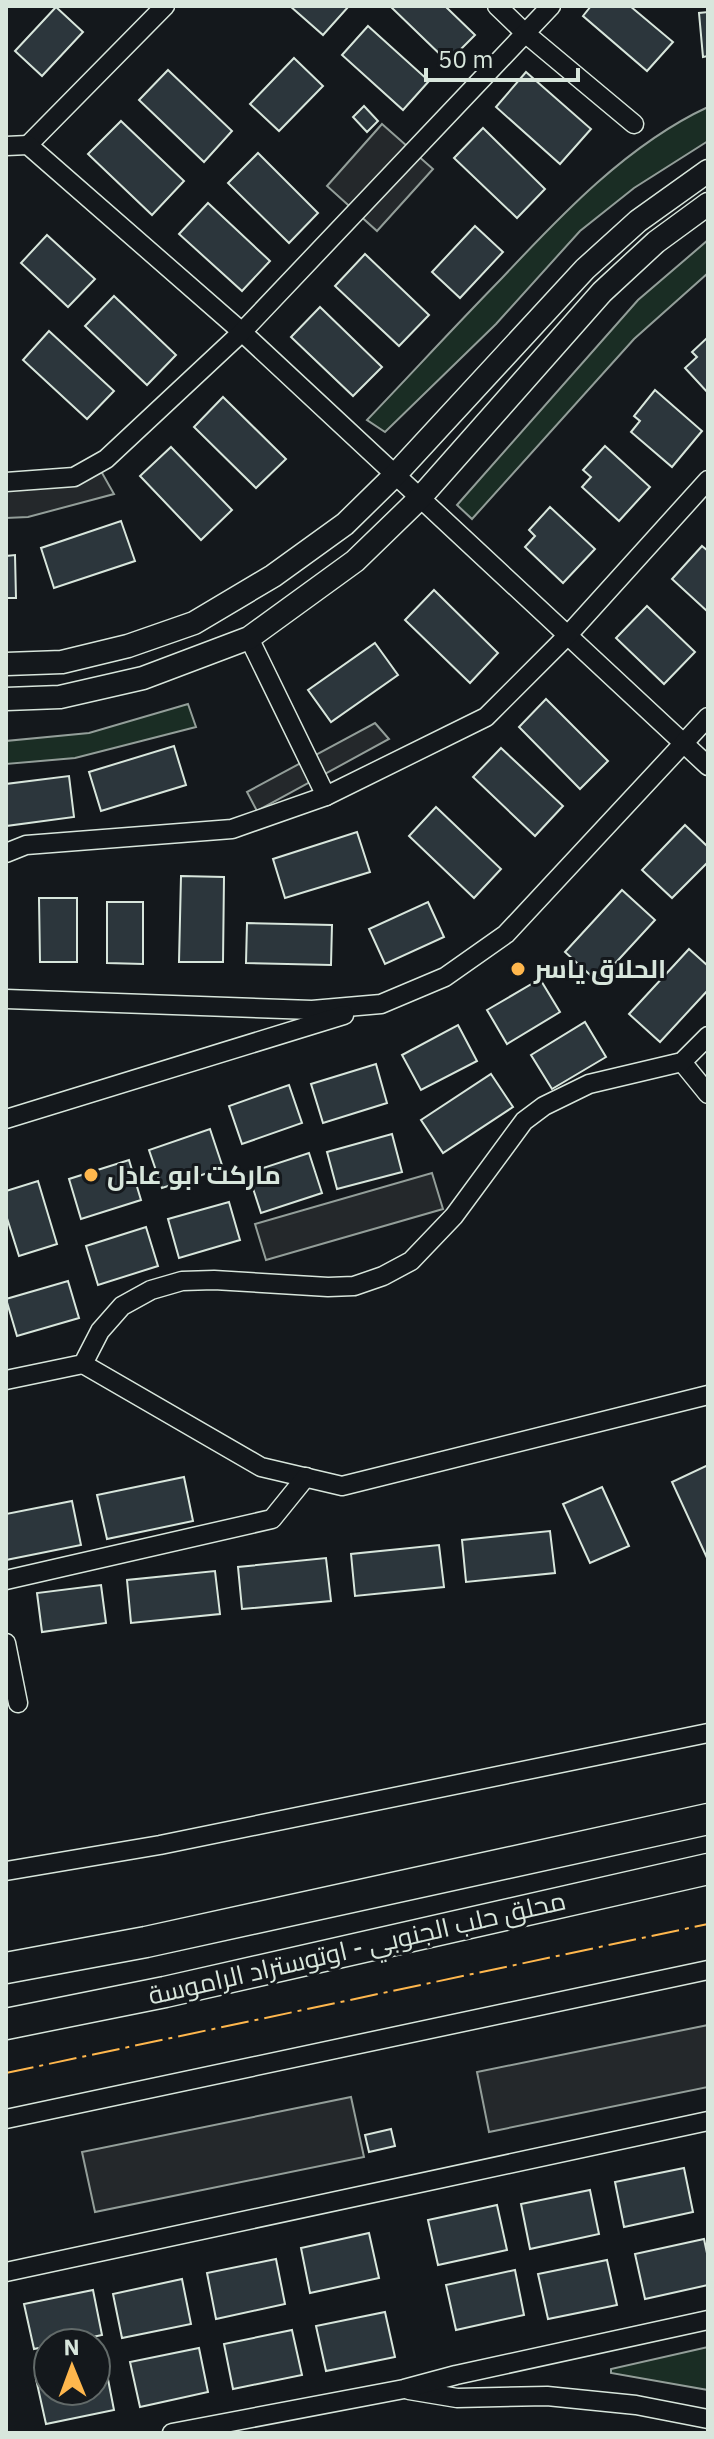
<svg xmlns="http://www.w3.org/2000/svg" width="714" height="2439" font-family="'IBM Plex Sans',Cairo,sans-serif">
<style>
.green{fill:#1a2d24;stroke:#939e99;stroke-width:2}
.parking{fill:#24282b;stroke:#939e99;stroke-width:2}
.building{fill:#2c363c;stroke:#d8e6dc;stroke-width:2}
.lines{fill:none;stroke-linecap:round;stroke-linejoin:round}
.minor-casing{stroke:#d8e6dc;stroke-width:21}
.tertiary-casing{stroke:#d8e6dc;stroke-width:25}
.trunk-casing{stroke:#d8e6dc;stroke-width:33}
.minor{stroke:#14181c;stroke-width:18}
.tertiary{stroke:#14181c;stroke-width:22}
.trunk{stroke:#14181c;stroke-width:30}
.power{stroke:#ffb74d;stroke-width:2;stroke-dasharray:28 6 4 6;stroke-linecap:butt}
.poi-dot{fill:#ffb74d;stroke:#14181c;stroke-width:3}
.labels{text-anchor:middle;stroke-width:6;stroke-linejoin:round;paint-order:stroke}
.poi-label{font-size:26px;font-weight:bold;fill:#d8e6dc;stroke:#14181c;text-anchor:start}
.street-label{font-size:26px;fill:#d8e6dc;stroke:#14181c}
</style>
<rect width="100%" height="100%" fill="#14181c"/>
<g class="green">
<path d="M708,107V141L634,188L580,231L496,324L385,432L367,420C412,373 456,325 502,278C561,215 628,144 708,107Z"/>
<path d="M708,240V273L634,339L472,519L457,505L638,300Z"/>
<path d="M188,704L196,727L75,758L6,764V741L89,733Z"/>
<path d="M708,2347V2390L611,2373V2369Z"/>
</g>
<g class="parking">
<path d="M382,124L433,169L377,231L327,186Z"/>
<path d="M97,464L114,494L28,517L6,518V482Z"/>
<path d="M375,723L389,739L257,811L247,792Z"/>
<path d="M432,1173L443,1209L266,1260L255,1224Z"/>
<path d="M708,2025V2087L489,2132L477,2072Z"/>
<path d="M351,2097L364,2157L95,2212L82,2152Z"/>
</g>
<g class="building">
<path d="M290,6H349L323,35Z"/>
<path d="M390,6H445L475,35L448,62Z"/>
<path d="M591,6H630L673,42L647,71L583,16Z"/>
<path d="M56,7L83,32L42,76L15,51Z"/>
<path d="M708,12V56L703,57L699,13Z"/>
<path d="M368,26L429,81L403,110L342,55Z"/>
<path d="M294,58L323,86L279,131L250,104Z"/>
<path d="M168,70L232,131L204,162L139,100Z"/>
<path d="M526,72L591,129L560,164L496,107Z"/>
<path d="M364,106L378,121L367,132L353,117Z"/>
<path d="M121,121L184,181L152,215L88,154Z"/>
<path d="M483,128L545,189L517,218L454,158Z"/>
<path d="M258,153L318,213L289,243L228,183Z"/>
<path d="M208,203L270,261L242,291L179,234Z"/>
<path d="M475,226L503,252L460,298L432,272Z"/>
<path d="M47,235L95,279L68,307L21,263Z"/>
<path d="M365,254L429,315L399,346L335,286Z"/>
<path d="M114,296L176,355L147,385L85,326Z"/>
<path d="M320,307L382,367L353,396L291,337Z"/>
<path d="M49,331L114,391L87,419L23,360Z"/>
<path d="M708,337V393L685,368L697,357L692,352Z"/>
<path d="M655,390L702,431L672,467L631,432L640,421L634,416Z"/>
<path d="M223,397L286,459L256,488L194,427Z"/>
<path d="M605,446L650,487L619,521L582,487L591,477L583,470Z"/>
<path d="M171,447L232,510L201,540L140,476Z"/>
<path d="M550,507L595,549L563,583L525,547L535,536L529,530Z"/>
<path d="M121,521L135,561L54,588L41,548Z"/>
<path d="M702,546L708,551V612L672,579Z"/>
<path d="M15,555L16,598H6V556Z"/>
<path d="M434,590L498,653L470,683L405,620Z"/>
<path d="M647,606L695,652L664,684L616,638Z"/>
<path d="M375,643L398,675L331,722L308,690Z"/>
<path d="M546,699L608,761L580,789L519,727Z"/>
<path d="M174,746L186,785L101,811L89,772Z"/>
<path d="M501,748L563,806L535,836L473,777Z"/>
<path d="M69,776L74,817L6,826V784Z"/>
<path d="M436,807L501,869L474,898L409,836Z"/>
<path d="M685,825L708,847V862L672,898L642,870Z"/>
<path d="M357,832L370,872L285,898L273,859Z"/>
<path d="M181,876L224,877L223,962H179Z"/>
<path d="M622,890L655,920L598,982L565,952Z"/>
<path d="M39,898H77V962H40Z"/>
<path d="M107,902H143V964L107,963Z"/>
<path d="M428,902L444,937L385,964L369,929Z"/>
<path d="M247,923L332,925L331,965L246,963Z"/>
<path d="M689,949L708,966V990L660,1042L629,1014Z"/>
<path d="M540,979L560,1012L507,1044L487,1010Z"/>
<path d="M585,1022L606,1057L552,1089L531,1055Z"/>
<path d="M458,1025L477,1061L421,1090L402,1055Z"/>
<path d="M376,1064L387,1103L323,1123L311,1084Z"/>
<path d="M491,1074L513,1107L443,1153L421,1120Z"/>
<path d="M289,1085L302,1123L242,1144L229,1106Z"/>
<path d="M210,1129L223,1168L162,1188L149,1150Z"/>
<path d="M392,1134L402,1172L337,1189L327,1152Z"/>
<path d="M309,1153L322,1193L261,1213L248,1173Z"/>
<path d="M129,1160L141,1200L81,1219L69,1179Z"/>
<path d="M38,1181L57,1244L19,1256L6,1215V1191Z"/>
<path d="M229,1202L240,1240L179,1258L168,1219Z"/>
<path d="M146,1227L158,1266L98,1285L86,1246Z"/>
<path d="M68,1281L79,1318L17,1336L6,1299Z"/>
<path d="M708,1465V1560L672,1482Z"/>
<path d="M184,1477L193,1521L107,1539L97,1495Z"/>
<path d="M602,1487L629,1546L590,1563L563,1504Z"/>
<path d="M72,1501L81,1545L6,1560V1514Z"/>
<path d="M550,1531L555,1573L466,1582L462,1540Z"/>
<path d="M439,1545L444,1587L355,1596L351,1554Z"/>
<path d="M326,1558L331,1601L242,1609L238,1567Z"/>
<path d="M215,1571L220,1614L131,1623L127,1580Z"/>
<path d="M101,1585L106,1623L42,1632L37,1593Z"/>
<path d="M391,2129L395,2146L369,2152L365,2135Z"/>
<path d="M684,2168L693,2212L624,2227L615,2182Z"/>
<path d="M590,2190L599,2234L530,2249L521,2204Z"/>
<path d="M497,2205L507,2250L438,2265L428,2220Z"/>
<path d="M369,2233L379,2278L310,2293L301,2248Z"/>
<path d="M704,2239L708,2258V2285L645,2299L635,2254Z"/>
<path d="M276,2259L285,2304L216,2319L207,2273Z"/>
<path d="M607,2260L617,2305L548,2319L538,2274Z"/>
<path d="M515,2270L524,2315L456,2330L446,2285Z"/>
<path d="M182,2279L191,2324L122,2338L113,2294Z"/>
<path d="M93,2290L102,2335L64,2343H48V2346L34,2349L24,2304Z"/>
<path d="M385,2312L395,2357L326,2371L316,2326Z"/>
<path d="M292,2330L302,2375L233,2389L224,2344Z"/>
<path d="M199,2348L208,2392L140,2407L130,2362Z"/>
<path d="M105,2364L114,2410L46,2424L36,2379L48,2376V2391H96V2366Z"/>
</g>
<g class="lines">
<g class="minor-casing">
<g id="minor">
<path d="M497,6L525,33L634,124"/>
<path d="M28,145L165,6"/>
<path d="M6,146L28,145L242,332L708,766"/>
<path d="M6,482L74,477L106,459L242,332L551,6"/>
<path d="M249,638L326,796"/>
<path d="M6,853L26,845L232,829L326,796L486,717L568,635L708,480"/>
<path d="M6,999L312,1010L381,1004L445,977L506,934L708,717"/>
<path d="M682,1062L708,1094"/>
<path d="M6,1119L344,1015"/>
<path d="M83,1364L261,1467L342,1486L708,1395"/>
<path d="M6,1380L83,1364L100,1331L122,1306L151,1290L182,1281L214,1280L328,1287L354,1286L383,1276L411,1261L454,1216L524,1121L544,1106L589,1084L682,1062L708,1036"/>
<path d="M6,1580L272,1519L306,1477"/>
<path d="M6,1643L18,1703"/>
<path d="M6,1871L160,1845L708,1733"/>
<path d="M6,2119L708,1970"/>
<path d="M6,2272L708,2121"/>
<path d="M409,2390L457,2398L547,2396L636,2405L708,2419"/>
<path d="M172,2433L404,2389L456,2375L708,2320"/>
</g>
</g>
<g class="tertiary-casing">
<g id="tertiary">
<path d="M6,664L62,662L128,646L194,623L273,576L345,524L395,475L585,269L638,221L708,171"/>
<path d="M6,699L60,697L143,678L249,638L355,561L419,499L602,292L656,242L708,204"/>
</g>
</g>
<g class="trunk-casing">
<g id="trunk">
<path d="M6,1968L146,1942L708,1819"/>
<path d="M6,2024L165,1992L708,1869"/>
</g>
</g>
<use href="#minor" class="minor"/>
<use href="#tertiary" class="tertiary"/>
<use href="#trunk" class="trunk"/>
<path class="power" d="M6,2073L708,1924"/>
</g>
<g class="poi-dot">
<circle cx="518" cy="969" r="8"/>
<circle cx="91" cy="1175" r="8"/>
</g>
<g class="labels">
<g class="poi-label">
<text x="534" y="978">الحلاق ياسر</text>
<text x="107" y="1184">ماركت ابو عادل</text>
</g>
<g class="street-label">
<text transform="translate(357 1948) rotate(-13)" y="9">محلق حلب الجنوبي - اوتوستراد الراموسة</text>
</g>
</g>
<rect width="714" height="2439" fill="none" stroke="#d8e6dc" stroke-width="16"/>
<g transform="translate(72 2367) rotate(359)"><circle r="38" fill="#14181c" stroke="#626a69" stroke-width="2"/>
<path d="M0-6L14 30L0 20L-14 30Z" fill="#ffb74d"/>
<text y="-12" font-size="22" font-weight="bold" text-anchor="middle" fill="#d8e6dc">N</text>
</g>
<path d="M426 68v12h152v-12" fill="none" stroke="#d8e6dc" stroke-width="4"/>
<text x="438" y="68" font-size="24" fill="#d8e6dc" stroke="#14181c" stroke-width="6" paint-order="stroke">50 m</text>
</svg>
